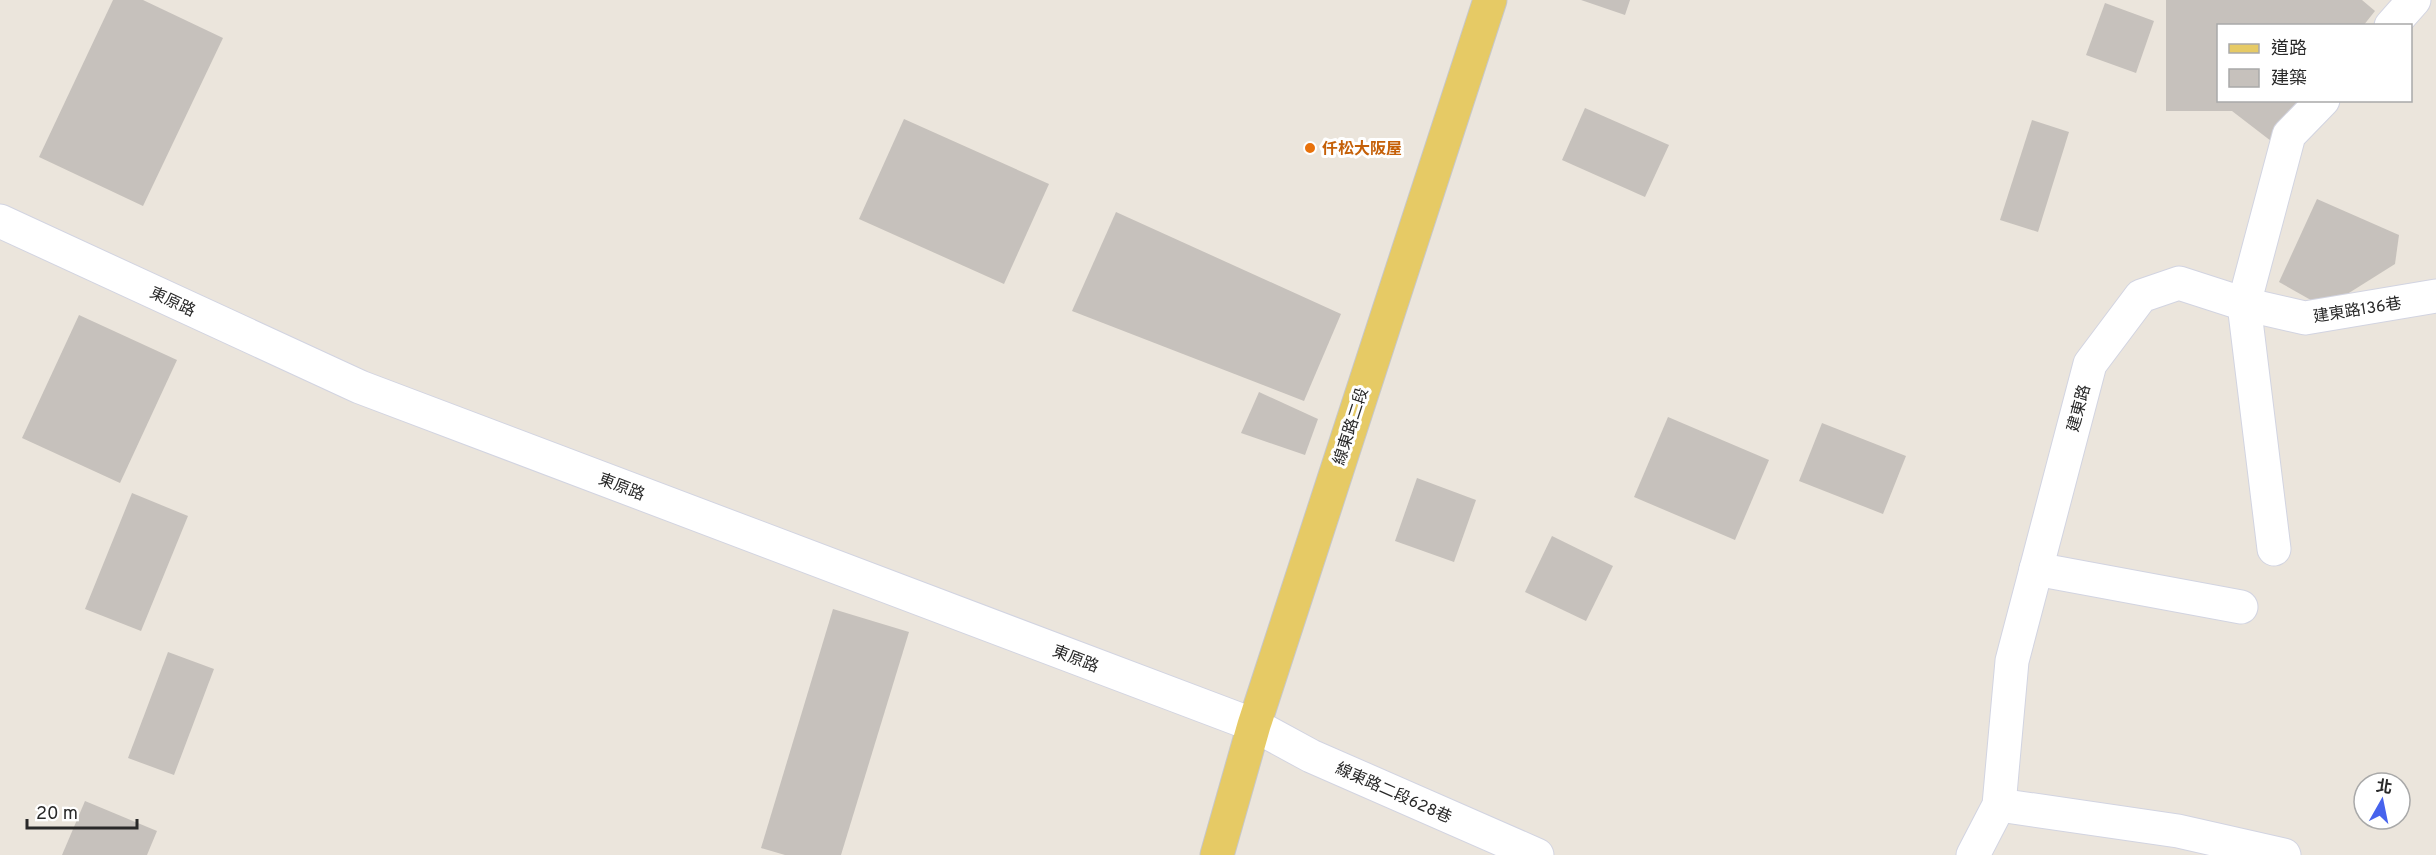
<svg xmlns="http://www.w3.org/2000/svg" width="2436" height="855" font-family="Overpass,'Noto Sans TC',sans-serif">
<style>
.building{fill:#c6c1bc}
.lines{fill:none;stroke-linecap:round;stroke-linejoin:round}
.minor-casing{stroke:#d2d4e1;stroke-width:35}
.major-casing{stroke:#c7c7c7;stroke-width:35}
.minor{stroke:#fff;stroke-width:33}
.major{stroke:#e6ca65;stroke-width:33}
.food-dot{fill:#e8710a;stroke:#fff;stroke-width:2}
.labels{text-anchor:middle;stroke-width:6;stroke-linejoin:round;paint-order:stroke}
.food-label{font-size:16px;font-weight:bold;fill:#c56008;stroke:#fff;text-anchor:start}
.street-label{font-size:16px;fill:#292929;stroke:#fff}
</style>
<rect width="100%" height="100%" fill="#ebe5dc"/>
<g class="building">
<path d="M113,0H143L223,38L143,206L39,157Z"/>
<path d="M1581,0H1630L1625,15Z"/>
<path d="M2166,0H2362L2375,11L2363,26H2218V100H2304L2271,141L2232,111H2166Z"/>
<path d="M2105,3L2154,21L2136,73L2086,55Z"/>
<path d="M1585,108L1669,145L1645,197L1562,160Z"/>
<path d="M904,119L1049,184L1004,284L859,219Z"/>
<path d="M2032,120L2069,132L2038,232L2000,220Z"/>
<path d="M2317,199L2399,235L2395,264L2325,308L2279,282Z"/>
<path d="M1116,212L1341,314L1304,401L1072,311Z"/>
<path d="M79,315L177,360L120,483L22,438Z"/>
<path d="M1259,392L1318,419L1305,455L1241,433Z"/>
<path d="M1668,417L1769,460L1735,540L1634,497Z"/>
<path d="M1822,423L1906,456L1883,514L1799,481Z"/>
<path d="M1417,478L1476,500L1454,562L1395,541Z"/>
<path d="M132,493L188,516L141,631L85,609Z"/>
<path d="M1552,536L1613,566L1586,621L1525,592Z"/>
<path d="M833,609L909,632L841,855H785L761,848Z"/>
<path d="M168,652L214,669L174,775L128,758Z"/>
<path d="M85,801L157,831L147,855H62Z"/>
</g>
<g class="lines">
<g class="minor-casing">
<g id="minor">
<path d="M2391,26L2414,0"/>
<path d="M0,221L360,387L1254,725L1311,756L1537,855"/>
<path d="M2274,549L2244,304L2289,135L2323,100"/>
<path d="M2036,569L2241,607"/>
<path d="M1999,805L2178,831L2284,855"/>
<path d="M1973,855L1999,805L2012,661L2090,364L2141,296L2179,283L2244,304L2305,318L2436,296"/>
</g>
</g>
<g class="major-casing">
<path id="major" d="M1217,855L1254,725L1490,0"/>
</g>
<use href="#minor" class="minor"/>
<use href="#major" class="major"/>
</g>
<circle class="food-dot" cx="1310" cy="148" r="6"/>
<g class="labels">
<g class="food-label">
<text x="1322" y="154">仟松大阪屋</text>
</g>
<g class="street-label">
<text transform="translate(173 301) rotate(25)" y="6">東原路</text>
<text transform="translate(2357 309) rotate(-9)" y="6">建東路136巷</text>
<text transform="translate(2078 408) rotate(-75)" y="6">建東路</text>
<text transform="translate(1350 426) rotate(-72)" y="6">線東路二段</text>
<text transform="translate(622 486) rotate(21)" y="6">東原路</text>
<text transform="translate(1076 658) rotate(21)" y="6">東原路</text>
<text transform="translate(1394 792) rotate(24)" y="6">線東路二段628巷</text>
</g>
</g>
<rect x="2217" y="24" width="195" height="78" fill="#ffffff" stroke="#a9a9a9" stroke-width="1.5"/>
<rect x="2229" y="44" width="30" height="9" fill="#e6ca65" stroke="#a9a9a9" stroke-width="1.5"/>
<text x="2271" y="54" font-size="18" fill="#292929">道路</text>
<rect x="2229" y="69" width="30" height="18" fill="#c6c1bc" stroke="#a9a9a9" stroke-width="1.5"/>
<text x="2271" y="84" font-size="18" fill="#292929">建築</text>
<g transform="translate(2382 801) rotate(9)"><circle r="28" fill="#ffffff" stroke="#a9a9a9" stroke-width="1.5"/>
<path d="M0-4.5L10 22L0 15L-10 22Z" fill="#4763ed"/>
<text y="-9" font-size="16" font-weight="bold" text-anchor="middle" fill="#292929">北</text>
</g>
<path d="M27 819v9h110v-9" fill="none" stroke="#292929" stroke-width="3"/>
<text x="36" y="819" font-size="18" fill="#292929" stroke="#ffffff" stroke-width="4.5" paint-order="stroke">20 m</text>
</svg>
